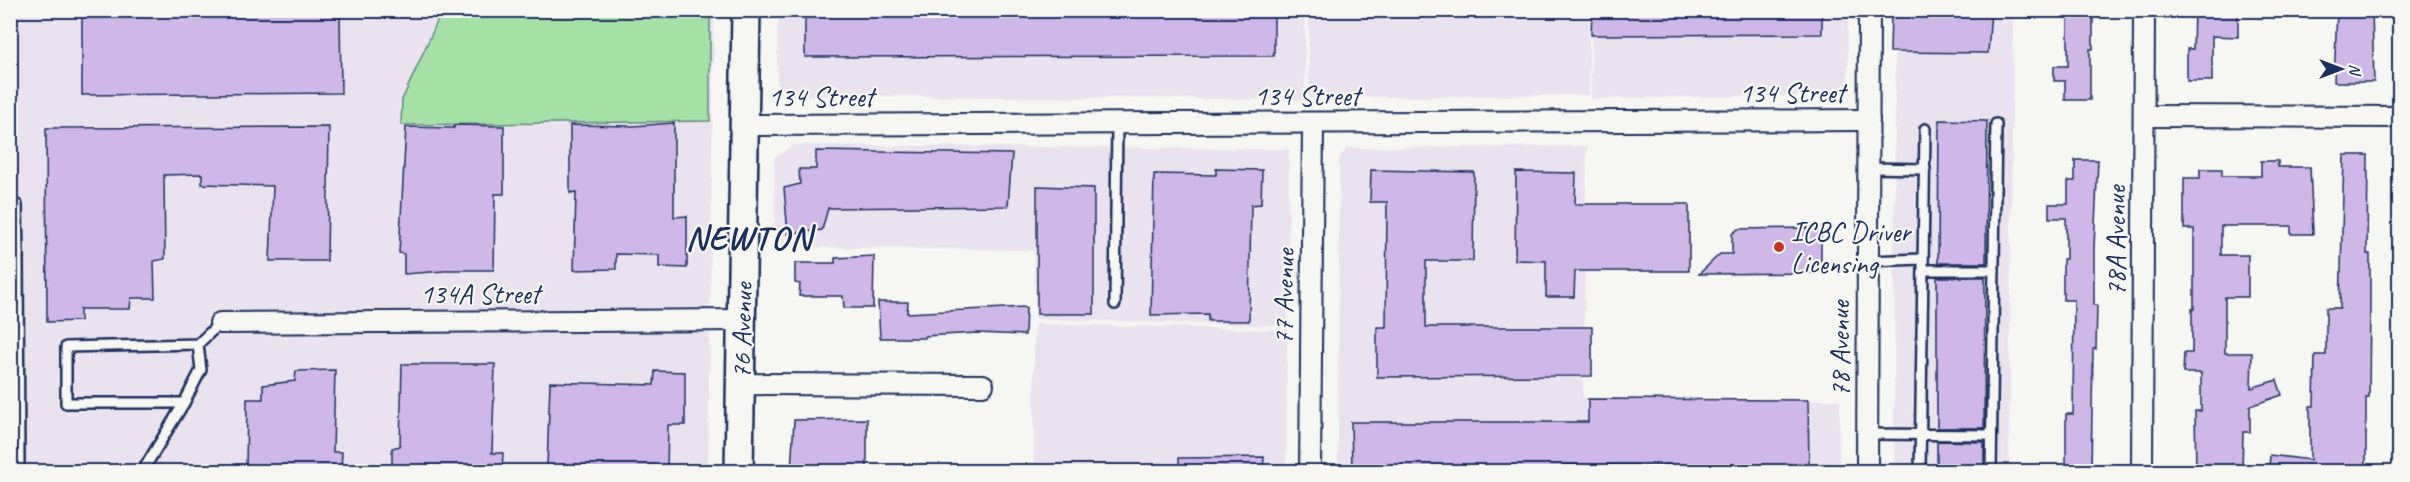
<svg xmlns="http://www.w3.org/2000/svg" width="2410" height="482" font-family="Caveat,sans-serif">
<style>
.built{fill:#eae3ef}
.green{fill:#a5e1a7;stroke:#608882;stroke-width:1.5}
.building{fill:#cfb7e7;stroke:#1b2f5e;stroke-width:1.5}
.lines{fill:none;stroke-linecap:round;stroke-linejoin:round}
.lane-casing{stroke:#1b2f5e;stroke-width:14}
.street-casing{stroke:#1b2f5e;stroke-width:24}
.secondary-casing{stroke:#1b2f5e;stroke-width:32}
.lane{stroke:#f6f6f2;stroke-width:9}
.street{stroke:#f6f6f2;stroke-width:20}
.secondary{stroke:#f6f6f2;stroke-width:27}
.poi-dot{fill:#c8321e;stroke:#f6f6f2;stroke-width:2}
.labels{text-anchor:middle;stroke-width:4.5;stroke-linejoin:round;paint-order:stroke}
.street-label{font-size:28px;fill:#1b2f5e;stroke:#f6f6f2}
.poi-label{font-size:28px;fill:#1b2f5e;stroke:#f6f6f2;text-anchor:start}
.district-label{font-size:34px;font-weight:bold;letter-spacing:1.5px;fill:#1b2f5e;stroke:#f6f6f2}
</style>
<rect width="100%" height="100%" fill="#f6f6f2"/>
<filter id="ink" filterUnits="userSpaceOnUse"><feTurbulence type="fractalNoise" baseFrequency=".0167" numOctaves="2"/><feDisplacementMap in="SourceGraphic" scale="12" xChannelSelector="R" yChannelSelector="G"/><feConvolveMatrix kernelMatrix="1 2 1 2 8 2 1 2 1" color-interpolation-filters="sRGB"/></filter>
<g filter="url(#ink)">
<g class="built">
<path d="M10,11H714L708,471H11Z"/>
<path d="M778,11H1305V100L788,95L777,83Z"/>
<path d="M1309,11H1589V95L1309,98Z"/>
<path d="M1592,11H1848V85L1841,95L1591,99Z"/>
<path d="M1895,11H2013L2009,471L1894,472Z"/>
<path d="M794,145L1289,149L1288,326L1036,319L1033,250L775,247L774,158Z"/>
<path d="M1587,146L1583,398L1840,400L1839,471L1338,472L1339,159L1347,148Z"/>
<path d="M1034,324L1287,330L1286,471L1034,472Z"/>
</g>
<path class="green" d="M442,11H710V121L401,125L402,100Z"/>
<g class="building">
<path d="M82,10H340L341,93L82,95Z"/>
<path d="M805,10H1274V56L805,57Z"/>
<path d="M1592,10H1822V34L1591,35Z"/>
<path d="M1891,10H1991L1988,53L1890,52Z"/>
<path d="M2194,10H2238V37L2212,36V81H2187V49H2193Z"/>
<path d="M2337,10H2372L2374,82H2334Z"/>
<path d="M2068,14H2093V49H2090V100H2065V81H2054V66H2068Z"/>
<path d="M1939,120L1987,121L1986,263H1938Z"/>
<path d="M674,123V217L687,216V268L659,267V255L616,254V269L574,270L576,192L570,193V125L633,126Z"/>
<path d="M454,125L504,126V194H495L494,270H444V271L404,274V254L399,253L406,127L454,128Z"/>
<path d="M329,127L327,261H270L273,186L202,184V174L164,175L165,259L154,261L155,298H131L130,309H80V321L47,322L46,128Z"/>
<path d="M816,151L1012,154L1008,206L828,208L822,230L788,234L784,188L800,184L799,169H816Z"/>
<path d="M2344,155H2368L2367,254H2370V302L2369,398H2366V471H2284L2269,469L2270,455L2310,460V406H2314L2315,355H2326V308H2340Z"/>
<path d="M2075,160H2098L2094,247V305H2097L2096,349H2093L2091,471H2066V414H2073L2074,300H2063V259H2066V218H2049V204H2068V181H2075Z"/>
<path d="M2261,161H2278V167H2310L2313,234H2291V226H2221V255H2248V297H2225V353H2252L2251,388L2277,380L2282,395L2250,406V432H2243L2242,471H2196L2195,411H2201V373H2183L2184,353H2192V309H2194V229H2184V178H2200V169H2222V176H2261Z"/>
<path d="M1216,169L1262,170L1261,204L1251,205L1249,321H1208V314L1151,315L1154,174L1216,175Z"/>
<path d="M1371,170L1474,172L1473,261H1426V327H1592V376L1377,377V327H1386L1387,202H1370Z"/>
<path d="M1516,172L1576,173L1575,204H1689V271H1575L1574,297H1546V261L1515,260Z"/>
<path d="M1037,186L1094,188V314H1037Z"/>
<path d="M1813,228L1821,234V268L1815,273L1699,274L1720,254H1732V234L1738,229Z"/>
<path d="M874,256L873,308H844L843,296H799L800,284L795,283V263H835V258Z"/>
<path d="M1937,277H1985L1984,428H1937Z"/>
<path d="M878,302H908L907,313L1026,307L1025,335L977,333L925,336V338H880Z"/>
<path d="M402,364H495L492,453H503L502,471H392V448L400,446Z"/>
<path d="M335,370L333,452H342L341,471H246L247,399H263V385L295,381L296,371Z"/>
<path d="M655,371L685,372V425H668L667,471H617V469L547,467L550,382L654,385Z"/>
<path d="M1588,399L1808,400L1809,466L1564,465V471H1352L1351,422H1588Z"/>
<path d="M867,419V471H791L794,420Z"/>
<path d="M1937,441L1984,442V471H1937Z"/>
<path d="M1264,457L1263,471H1179V458Z"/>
</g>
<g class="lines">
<g class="lane-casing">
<g id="lane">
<path d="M1868,168L1925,169"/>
<path d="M10,205H17L18,254"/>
<path d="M10,254H18L19,472"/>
<path d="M1868,261L1923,259"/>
<path d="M1923,270H1994"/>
<path d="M1115,304L1117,124"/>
<path d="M198,344L201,370L184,403H66V347L198,344L220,323"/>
<path d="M1867,434L1991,435"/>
<path d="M142,472L184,403"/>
<path d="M1920,472L1925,129"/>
<path d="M1991,472L1996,124"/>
</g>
</g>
<g class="street-casing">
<g id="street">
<path d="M2144,116L2400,117"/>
<path d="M744,125L1869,120"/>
<path d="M220,323L741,320"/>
<path d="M740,384L983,385"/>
<path d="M1310,472L1313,124"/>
<path d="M1867,472L1869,10"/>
<path d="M2142,472L2144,10"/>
</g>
</g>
<g class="secondary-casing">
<path id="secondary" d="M739,472L746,10"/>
</g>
<use href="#lane" class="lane"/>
<use href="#street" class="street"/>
<use href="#secondary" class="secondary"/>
</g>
</g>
<circle class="poi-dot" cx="1779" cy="247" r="6"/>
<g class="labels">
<g class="street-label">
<text x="1792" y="102">134 Street</text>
<text x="1307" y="105">134 Street</text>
<text x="821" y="106">134 Street</text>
<text transform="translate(2115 241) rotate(-90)" y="10">78A Avenue</text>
<text x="480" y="303">134A Street</text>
<text transform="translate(1283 297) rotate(-89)" y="10">77 Avenue</text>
<text transform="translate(741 331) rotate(-89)" y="10">76 Avenue</text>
<text transform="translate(1839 349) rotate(-90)" y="10">78 Avenue</text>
</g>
<g class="poi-label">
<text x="1791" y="241">ICBC Driver<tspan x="1791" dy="32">Licensing</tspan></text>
</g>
<g class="district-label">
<text x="749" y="249">NEWTON</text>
</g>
</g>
<rect width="2410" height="482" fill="none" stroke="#f6f6f2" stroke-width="36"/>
<rect x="18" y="18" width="2374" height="446" fill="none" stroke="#1b2f5e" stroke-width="2" filter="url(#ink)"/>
<g transform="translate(2341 69) rotate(90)" stroke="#f6f6f2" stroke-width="4.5" paint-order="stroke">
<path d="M0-4.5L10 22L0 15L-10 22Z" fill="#1b2f5e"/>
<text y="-9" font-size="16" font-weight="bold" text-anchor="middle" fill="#1b2f5e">N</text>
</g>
</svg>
